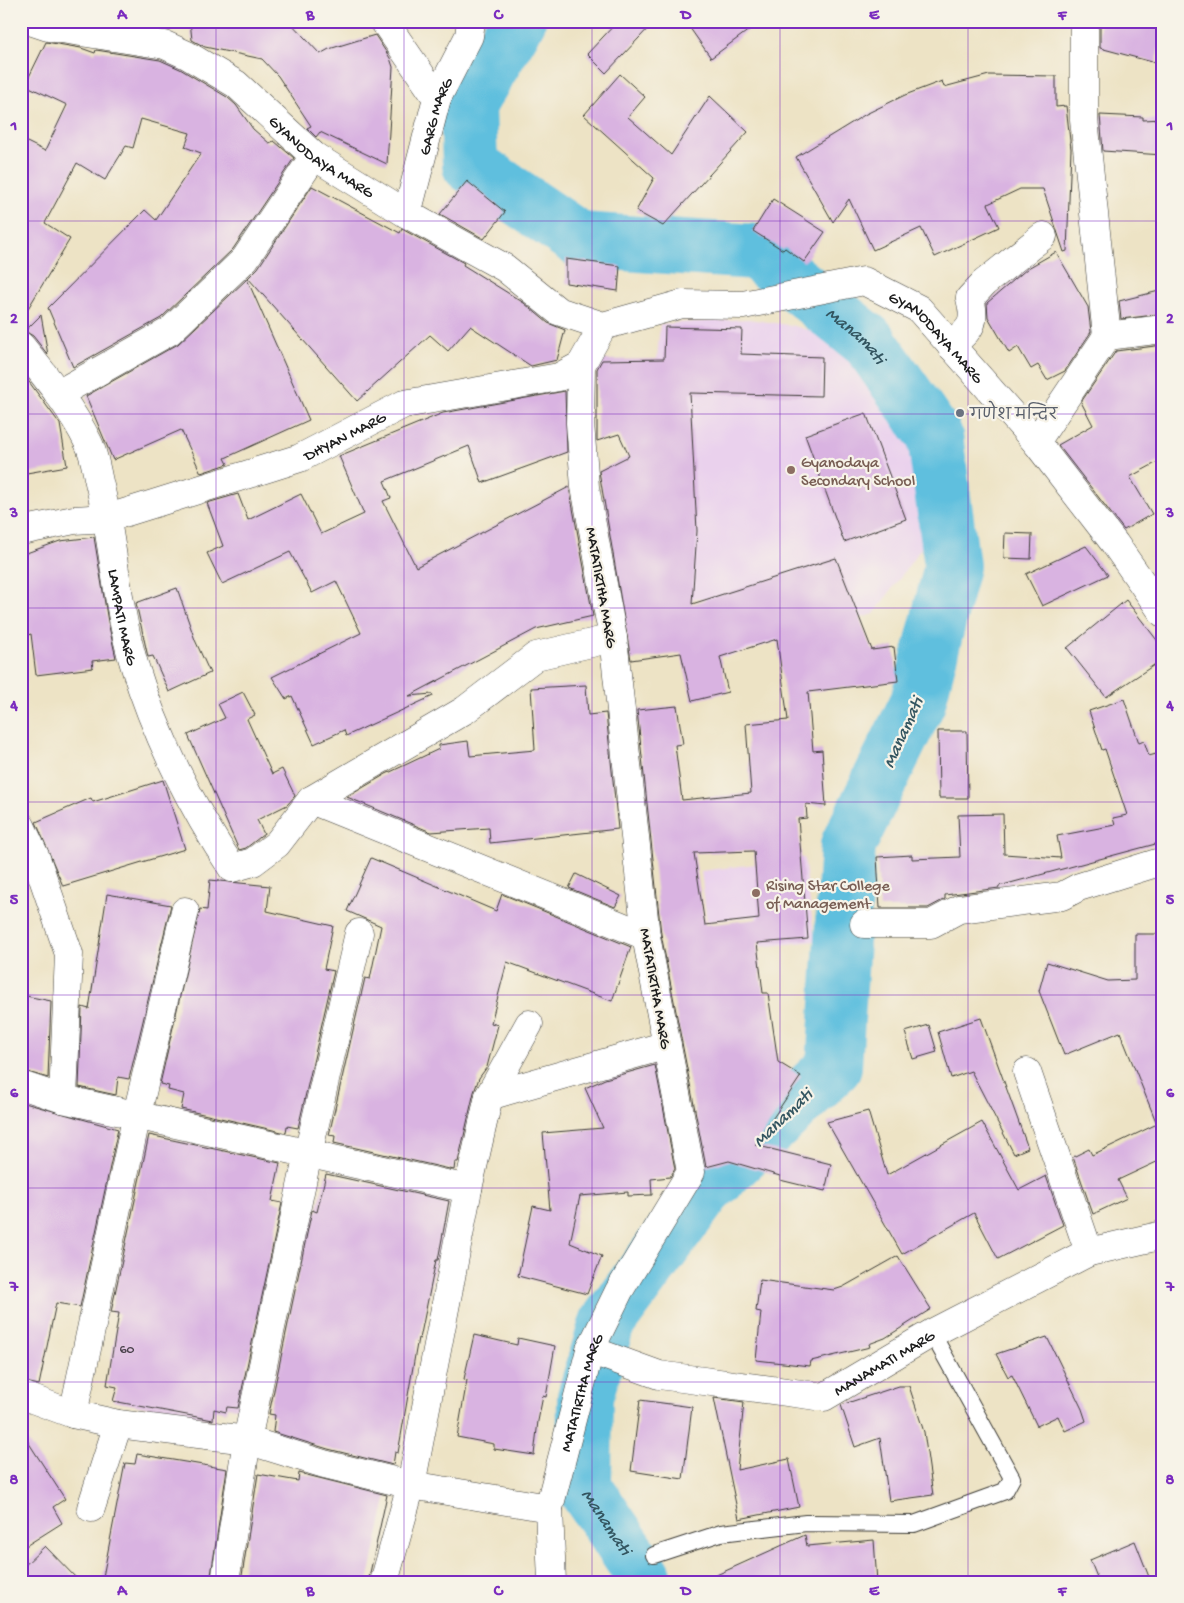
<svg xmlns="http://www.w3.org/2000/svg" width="1184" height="1603" font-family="'Gochi Hand','Playpen Sans Deva',sans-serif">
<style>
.built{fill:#ead1ed}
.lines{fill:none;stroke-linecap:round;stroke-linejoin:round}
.river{stroke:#5fbfde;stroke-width:56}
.building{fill:#d9b3e1;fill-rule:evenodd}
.lane-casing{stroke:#3b3a35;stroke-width:18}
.street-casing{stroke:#3b3a35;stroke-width:29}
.lane{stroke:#fff;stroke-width:16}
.street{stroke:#fff;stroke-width:28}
.grid{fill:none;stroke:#7b2cbf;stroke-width:1;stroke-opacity:0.55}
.worship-dot{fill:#6b7280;stroke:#f7f3e8;stroke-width:2}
.education-dot{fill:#8d6e63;stroke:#f7f3e8;stroke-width:2}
.labels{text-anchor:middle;stroke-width:4.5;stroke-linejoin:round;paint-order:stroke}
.number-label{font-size:14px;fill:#4b424d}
.street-label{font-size:16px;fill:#1c1c1c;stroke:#f7f3e8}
.worship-label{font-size:16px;fill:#5b616d;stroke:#f7f3e8;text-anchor:start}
.education-label{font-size:16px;fill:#785e54;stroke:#f7f3e8;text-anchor:start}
.water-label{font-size:18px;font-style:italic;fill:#335560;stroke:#f7f3e8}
.neatline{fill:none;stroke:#7b2cbf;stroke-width:2}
.grid-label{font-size:16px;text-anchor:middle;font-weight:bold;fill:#7b2cbf}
</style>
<rect width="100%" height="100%" fill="#f7f3e8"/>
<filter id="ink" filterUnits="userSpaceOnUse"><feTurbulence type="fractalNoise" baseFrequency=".02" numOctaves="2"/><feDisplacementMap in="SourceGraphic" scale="10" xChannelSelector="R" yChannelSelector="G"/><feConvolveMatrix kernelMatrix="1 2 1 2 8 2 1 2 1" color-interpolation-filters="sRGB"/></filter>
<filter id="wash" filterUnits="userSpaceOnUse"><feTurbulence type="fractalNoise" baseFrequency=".0096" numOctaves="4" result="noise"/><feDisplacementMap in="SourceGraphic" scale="20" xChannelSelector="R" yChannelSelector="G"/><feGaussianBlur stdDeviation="1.12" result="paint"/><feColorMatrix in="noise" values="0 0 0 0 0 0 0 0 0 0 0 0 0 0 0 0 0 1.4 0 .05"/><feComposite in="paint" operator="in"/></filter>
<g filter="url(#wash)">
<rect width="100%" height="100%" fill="#ede3c5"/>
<g class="built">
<path d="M748,319L794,326L843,340L881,376L904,404L926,445L942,519L874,614L725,657L708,600L670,595L654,394L660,324Z"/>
<path d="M804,858L815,941L761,947L756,916L707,922L701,871Z"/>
</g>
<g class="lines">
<path class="river" id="s1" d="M518,21L468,105L470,165L580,240L756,252L869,342L935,436L952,566L918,702L848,845L834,1067L705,1190L607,1323L585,1397L584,1487L644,1576V1582"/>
</g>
<g id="blocks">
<g class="building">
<path d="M190,21H289L320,54L329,49L375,35L390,58L393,67L387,164L320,132L316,137L307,128L311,126L278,76L262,59L205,47L192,40Z"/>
<path d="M618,21H655L606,73L587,54Z"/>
<path d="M685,21H761L711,58Z"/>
<path d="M1100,21H1163L1156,63L1100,48Z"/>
<path d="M46,42L81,48L95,53L96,50L160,60L180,69L227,97L236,105L253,129L269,143L274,141L294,158L233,249L161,318L73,367L48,308L145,210L156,220L201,153L185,147L190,133L141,119L133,148L126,146L105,180L77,163L45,223L70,239L21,320V139L45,151L67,105L25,85Z"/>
<path d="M620,74L645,97L628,117L671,155L710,96L748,132L663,226L636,211L654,178L584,115Z"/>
<path d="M989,75L1056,76V107L1066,106L1071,149L1067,251L1064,252L1043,189H1020L988,204L999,227L935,257L921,228L873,250L849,199L833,222L796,157L866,114L905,95L942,81L944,87Z"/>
<path d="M1100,115L1143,117V120L1163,119V155L1103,151Z"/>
<path d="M467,181L505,212L484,239L440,214Z"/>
<path d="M312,186L400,233L402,229L464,263L463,265L524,303L548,323L565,330L557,360L531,366L470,326L448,351L430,335L357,401L248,278L258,268Z"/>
<path d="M773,199L825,232L804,262L785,248L783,250L753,231Z"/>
<path d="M1056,252L1088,307L1091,332L1065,371L1047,380L1038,365L1031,369L1018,347L1009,353L988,317L987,303L1028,268Z"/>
<path d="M566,259L620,266L618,291L566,283Z"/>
<path d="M247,279L309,420L225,458L228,464L201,473L181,430L113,460L86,396L178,344Z"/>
<path d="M1163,290V314L1121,319L1119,301Z"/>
<path d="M41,315L48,355L33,336L25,331Z"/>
<path d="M665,327L742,329L741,354L822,357L821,396L690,393L697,531L692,604L836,558L872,650L894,647L898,681L808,692L813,751L822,750L826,806L806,804L807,818L798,819L808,939L757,943L763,993H768L778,1062L801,1076L755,1145L831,1164L825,1191L780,1180V1176L729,1161L706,1167L661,934L637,710L677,706L683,744L675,745L682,800L751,793L746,724L788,720L777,639L720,657L728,692L692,701L681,653L631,660L599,471L629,456L619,434L597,441V369L602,360L664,359ZM754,851L759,919L705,925L694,853Z"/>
<path d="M1163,345V459L1130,477L1152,514L1124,530L1058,445L1093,425L1081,402L1116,351Z"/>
<path d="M21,371L60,424L67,466L21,474Z"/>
<path d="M565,391L567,452L482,483L469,446L384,481L391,498L383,501L416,567L569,487L593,616L536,629L409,696L432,694L433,696L346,736L344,730L314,744L292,696L286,699L272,677L361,633L336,581L312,593L290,552L222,584L207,553L223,546L207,503L238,494L248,520L301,494L321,534L364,514L339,456L443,413Z"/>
<path d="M866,413L906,519L844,542L805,435Z"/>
<path d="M1005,533L1032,534L1031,559L1004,558Z"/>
<path d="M94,537L108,622L116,658L92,661L93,668L36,675L31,634L21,637V555L60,541Z"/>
<path d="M1086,546L1108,575L1042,606L1026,574Z"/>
<path d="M177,588L195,640L210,673L169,692L153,656L148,657L136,603Z"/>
<path d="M1126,600L1163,648V659L1106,697L1067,648Z"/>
<path d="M586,685L588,715L606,713L618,829L490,843L489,828L431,832L347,797L386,774L439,749V745L468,741L470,756L535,750L531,688Z"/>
<path d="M243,692L255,715L247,719L272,774L282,769L295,796L287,805L257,820L264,834L246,848L239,850L188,735L225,718L218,704Z"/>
<path d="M1124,699L1139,743L1144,741L1149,756L1163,752V842L999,886V888L945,895V899L928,908H880L877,857L912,855V859L960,857L958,815L1003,814L1004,854L1061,858L1057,836L1115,825L1113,818L1127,815L1105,749L1102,750L1089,711Z"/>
<path d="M938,731H967L968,798H939Z"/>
<path d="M163,780L185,849L63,886L36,822L91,798L93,802Z"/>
<path d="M371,858L496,911L502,894L631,947L612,1001L507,962L491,1023L498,1025L487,1067L479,1078L474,1092L458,1162H455L454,1170L334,1143L335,1136L329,1135L365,978L370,979L381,926L347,911Z"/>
<path d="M576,874L621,896L615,907L569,888Z"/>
<path d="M210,880L270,886L267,911L333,926L324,969L334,971L298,1128L287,1126L286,1133L181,1109L184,1094L168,1090L169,1086L160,1084L200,909L207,910Z"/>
<path d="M107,894L171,905L129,1079L118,1077L116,1095L79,1087L82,1007L89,1009Z"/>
<path d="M1135,934H1163V1159L1118,1180L1127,1198L1093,1214L1073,1157L1089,1149L1092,1155L1157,1124L1120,1032L1064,1055L1039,991L1047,962L1108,981L1135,980Z"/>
<path d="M21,995L51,1001L48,1078L21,1070Z"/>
<path d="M981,1018L1028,1148L1014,1154L971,1071L951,1078L938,1032Z"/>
<path d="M929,1025L937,1052L913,1059L905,1032Z"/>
<path d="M655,1065L675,1169L670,1177L651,1179L652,1195L628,1196V1192L580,1196L570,1243L602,1256L587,1294L518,1276L533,1206L550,1210L543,1133L603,1128L585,1088L605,1079Z"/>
<path d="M21,1102L118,1129L80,1307L56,1303L39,1385L21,1381Z"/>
<path d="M868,1111L887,1175L982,1122L1019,1190L1046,1176L1063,1225L998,1259L974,1213L902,1254L827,1122Z"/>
<path d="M149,1135L280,1163L272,1201L282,1203L238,1408L227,1407L226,1412L214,1409L213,1420L113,1401L117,1387L107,1385L119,1313L111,1312Z"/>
<path d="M326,1174L449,1201L438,1260H436L420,1339L418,1338L398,1453L395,1452L393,1465L328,1449L273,1432L275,1415L269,1414L312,1210L317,1212Z"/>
<path d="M898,1256L931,1309L885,1338L869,1344L870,1347L811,1361L810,1366L756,1360L761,1312L756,1311L760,1280L834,1290L843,1287Z"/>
<path d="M474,1335L517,1345L518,1338L555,1346L546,1397L543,1396L538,1421L534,1455L494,1449V1444L457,1437L467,1380L464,1379Z"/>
<path d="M1047,1337L1082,1409L1086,1421L1065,1431L1058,1416L1037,1426L1012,1375L1008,1377L996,1354Z"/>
<path d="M899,1386H909L924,1432L933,1495L889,1501L880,1438L855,1447L841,1405Z"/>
<path d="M714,1398L744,1402L737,1470L789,1459L799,1507L739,1519Z"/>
<path d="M640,1400L692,1407L683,1479L631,1471Z"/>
<path d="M21,1431L65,1499L53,1507L62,1523L21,1549Z"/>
<path d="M137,1454L227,1469L210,1582H102L125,1463L135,1464Z"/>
<path d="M299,1473L387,1495L368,1582H241L258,1474L298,1481Z"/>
<path d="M805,1535L807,1546L874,1540L877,1582H701Z"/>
<path d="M1135,1541L1151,1582H1099L1090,1560Z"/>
<path d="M45,1546L80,1582H21V1569Z"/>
</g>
</g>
</g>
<g filter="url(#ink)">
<use href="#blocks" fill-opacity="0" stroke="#3b3a35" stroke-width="1"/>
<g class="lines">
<g class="lane-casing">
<path id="lane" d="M654,1555L721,1533L806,1523L914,1524L1005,1491L1012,1478L932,1333"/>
</g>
<g class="street-casing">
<g id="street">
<path id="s2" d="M30,21L48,27L165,45L187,55L236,84L314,156L407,214L505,268L558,311L603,326L682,304L743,305L864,281L919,309L1036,442L1115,544L1163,613"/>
<path d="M384,21L437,98"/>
<path d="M1084,21V119L1107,336"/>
<path id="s3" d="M407,214L437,98L469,36L471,21"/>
<path id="s4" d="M21,346C45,376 71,407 88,442C94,453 96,469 99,482C114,542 116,605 134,664C155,734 192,808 232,868L253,862L277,844L311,800L465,710L536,656L613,638"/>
<path d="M951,346C970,328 977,326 970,298L984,283L1043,236"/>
<path d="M58,394L170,331L245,259L314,156"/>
<path d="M1036,442L1107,336L1163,329"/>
<path id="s5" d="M21,531L74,520L108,518L300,458L404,404L559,377L581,365"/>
<path d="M311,800L646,936"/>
<path d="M21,826L36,858L69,954L63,1099"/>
<path d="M864,924H931L959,909L1062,896L1079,887L1163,861"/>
<path d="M1027,1072L1089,1252"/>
<path d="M21,1085L63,1099L468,1189"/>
<path d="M489,1096L667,1045"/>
<path id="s6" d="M590,1350L659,1375L824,1397L932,1333L1089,1252L1163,1235"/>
<path d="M24,1396L73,1414L118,1424L247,1440L324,1464L411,1485L549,1508"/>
<path d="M73,1414L137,1114L185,911"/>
<path d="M91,1508L118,1424"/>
<path d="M225,1582L247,1440L308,1154L359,933"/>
<path d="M384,1582L411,1485L468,1189L489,1096L529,1024"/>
<path id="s7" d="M552,1582L549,1508L590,1350L619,1291L691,1172L646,936L613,638L585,487L580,423L581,365L603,326"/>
</g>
</g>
<use href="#lane" class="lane"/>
<use href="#street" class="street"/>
</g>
</g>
<path class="grid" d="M216,21V1582M404,21V1582M592,21V1582M780,21V1582M968,21V1582M21,221H1163M21,414H1163M21,608H1163M21,802H1163M21,995H1163M21,1188H1163M21,1382H1163"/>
<circle class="worship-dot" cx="960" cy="413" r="5"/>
<g class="education-dot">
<circle cx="791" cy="470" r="5"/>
<circle cx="756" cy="893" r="5"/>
</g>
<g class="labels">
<g class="number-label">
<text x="127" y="1353">60</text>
</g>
<g class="street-label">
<text dy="6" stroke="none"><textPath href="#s3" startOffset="102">GARG MARG</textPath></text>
<text dy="6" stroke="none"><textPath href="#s2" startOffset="331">GYANODAYA MARG</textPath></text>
<text dy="6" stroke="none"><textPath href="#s2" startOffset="1021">GYANODAYA MARG</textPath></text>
<text dy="6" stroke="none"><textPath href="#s5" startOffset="339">DHYAN MARG</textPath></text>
<text transform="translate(603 587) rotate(80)" y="6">MATATIRTHA MARG</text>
<text dy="6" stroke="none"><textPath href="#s4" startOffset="296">LAMPATI MARG</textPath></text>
<text transform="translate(657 988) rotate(80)" y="6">MATATIRTHA MARG</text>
<text dy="6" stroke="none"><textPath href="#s6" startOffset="309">MANAMATI MARG</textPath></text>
<text dy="6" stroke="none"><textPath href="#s7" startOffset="194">MATATIRTHA MARG</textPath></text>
</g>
<g class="worship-label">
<text x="970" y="419">गणेश मन्दिर</text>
</g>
<g class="education-label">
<text x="801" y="467">Gyanodaya<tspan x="801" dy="18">Secondary School</tspan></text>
<text x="766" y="890">Rising Star College<tspan x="766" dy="18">of Management</tspan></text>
</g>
<g class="water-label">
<text dy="6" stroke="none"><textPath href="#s1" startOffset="598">Manamati</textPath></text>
<text transform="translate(902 732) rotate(-66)" y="6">Manamati</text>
<text transform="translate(782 1117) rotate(-44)" y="6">Manamati</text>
<text dy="6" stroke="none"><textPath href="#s1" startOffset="1932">Manamati</textPath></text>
</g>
</g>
<rect width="1184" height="1603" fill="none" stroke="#f7f3e8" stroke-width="55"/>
<rect x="28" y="28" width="1128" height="1548" class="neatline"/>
<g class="grid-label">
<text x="122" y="19">A</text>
<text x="310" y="19">B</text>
<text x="498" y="19">C</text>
<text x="686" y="19">D</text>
<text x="874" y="19">E</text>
<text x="1062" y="19">F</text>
<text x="14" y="130">1</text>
<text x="1170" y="130">1</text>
<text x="14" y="323">2</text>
<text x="1170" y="323">2</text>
<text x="14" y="517">3</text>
<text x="1170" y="517">3</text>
<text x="14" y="710">4</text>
<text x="1170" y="710">4</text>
<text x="14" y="904">5</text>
<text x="1170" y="904">5</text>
<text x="14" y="1097">6</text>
<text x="1170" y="1097">6</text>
<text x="14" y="1291">7</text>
<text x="1170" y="1291">7</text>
<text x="14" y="1484">8</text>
<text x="1170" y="1484">8</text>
<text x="122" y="1595">A</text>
<text x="310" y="1595">B</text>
<text x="498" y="1595">C</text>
<text x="686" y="1595">D</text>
<text x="874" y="1595">E</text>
<text x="1062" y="1595">F</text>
</g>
</svg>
